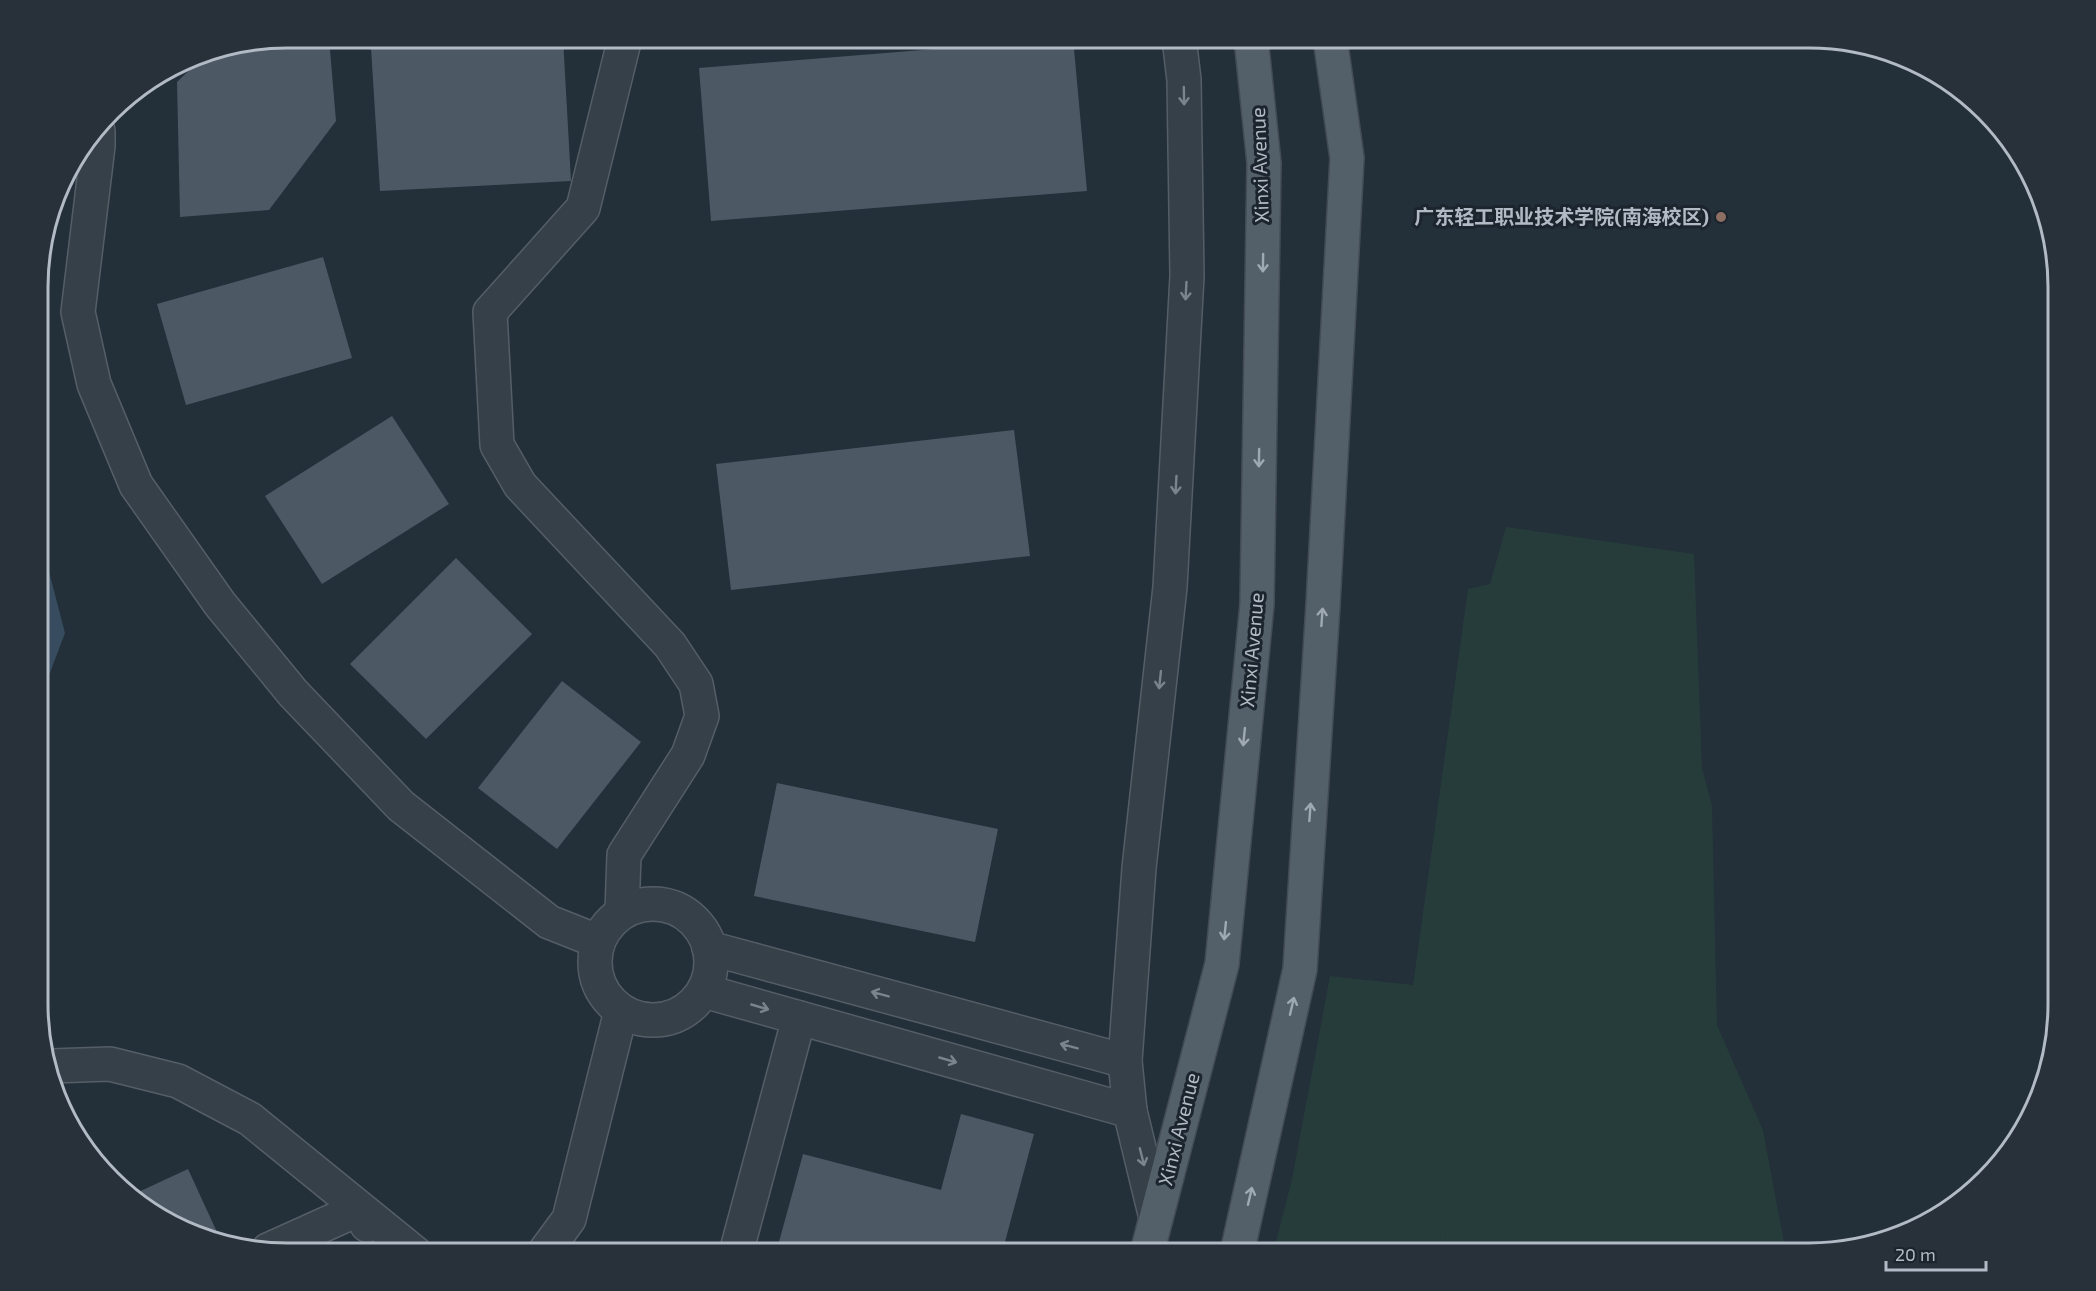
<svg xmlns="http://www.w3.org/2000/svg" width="2096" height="1291" font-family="'Exo 2','Noto Sans SC',sans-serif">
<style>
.green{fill:#263c3b}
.water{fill:#374d5f}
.building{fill:#4c5965}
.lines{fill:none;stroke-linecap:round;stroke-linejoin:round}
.minor-casing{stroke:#555e67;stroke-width:36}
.major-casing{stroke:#434c55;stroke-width:36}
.minor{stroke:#364049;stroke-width:33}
.major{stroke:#546069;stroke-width:33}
.oneway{stroke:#7a848d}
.oneway2{stroke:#9fa9b3}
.education-dot{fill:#8d6e63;stroke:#1c252e;stroke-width:2}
.labels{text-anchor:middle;stroke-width:6;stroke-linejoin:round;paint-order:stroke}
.street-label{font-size:20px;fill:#b2bbc5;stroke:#1c252e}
.poi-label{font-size:20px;font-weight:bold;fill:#b2bbc5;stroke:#1c252e;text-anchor:end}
.rim{fill:none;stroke:#b2bbc5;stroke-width:3}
</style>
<rect width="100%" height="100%" fill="#232f39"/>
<path class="green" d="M1506,527L1694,554L1702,768L1712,806L1717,1025L1763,1130L1786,1253H1446V1231L1445,1253H1273L1292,1179L1330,976L1413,985L1468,589L1490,584Z"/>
<path class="water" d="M40,537L65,633L40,699Z"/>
<g class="building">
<path d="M287,37L329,38L336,121L269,210L180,217L177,82L207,53Z"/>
<path d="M563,38L571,181L380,191L371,48Z"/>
<path d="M1071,38H1073L1087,191L711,221L699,68Z"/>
<path d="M323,257L352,358L186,405L157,304Z"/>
<path d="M392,416L449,504L322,584L265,496Z"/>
<path d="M1014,430L1030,556L731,590L716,464Z"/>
<path d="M456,558L532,634L426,739L350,664Z"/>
<path d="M562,681L641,742L557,849L478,788Z"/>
<path d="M777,783L998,829L975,942L754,896Z"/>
<path d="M961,1114L1034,1134L1002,1253H776L803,1154L941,1190Z"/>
<path d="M188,1169L222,1243L207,1240L149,1212L132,1195Z"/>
</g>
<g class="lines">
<g class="minor-casing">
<g id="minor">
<path d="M98,131V146L78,312L94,384L136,485L220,604L293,693L401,806L549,922L597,941"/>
<circle cx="653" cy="962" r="58"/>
<path d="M622,911L624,855L688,755L702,716L696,684L670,645L520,485L497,445L490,312L583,208L625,38"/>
<path d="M709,948L1125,1061"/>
<path d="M704,991L1130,1111L1156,1218"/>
<path d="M51,1066L110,1064L178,1081L250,1119L415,1253"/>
<path d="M1130,1111L1125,1061L1139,868L1170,587L1187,276L1184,80L1179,38"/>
<path d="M268,1250L359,1209L367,1225"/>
<path d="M544,1253L569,1219L621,1011"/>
<path d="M736,1253L799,1018"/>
</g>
</g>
<g class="major-casing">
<g id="major">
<path d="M1147,1253L1222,964L1257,604L1264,163L1251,38"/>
<path d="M1237,1253L1300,969L1323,605L1347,158L1330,38"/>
</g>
</g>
<use href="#minor" class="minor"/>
<use href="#major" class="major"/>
</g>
<defs><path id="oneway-shaft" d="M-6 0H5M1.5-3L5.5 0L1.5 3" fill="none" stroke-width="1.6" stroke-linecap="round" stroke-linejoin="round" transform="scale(1.5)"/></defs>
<g class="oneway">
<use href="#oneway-shaft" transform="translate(1184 96) rotate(89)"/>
<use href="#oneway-shaft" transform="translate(1186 291) rotate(93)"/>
<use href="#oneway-shaft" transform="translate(1176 485) rotate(93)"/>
<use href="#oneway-shaft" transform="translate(1160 680) rotate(96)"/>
<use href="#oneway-shaft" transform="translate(880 994) rotate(-165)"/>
<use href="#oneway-shaft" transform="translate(760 1007) rotate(16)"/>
<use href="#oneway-shaft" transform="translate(1069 1046) rotate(-165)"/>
<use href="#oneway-shaft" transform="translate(948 1060) rotate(16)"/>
<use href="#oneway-shaft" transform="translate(1142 1157) rotate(76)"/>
</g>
<g class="oneway2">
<use href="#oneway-shaft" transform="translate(1263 263) rotate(91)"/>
<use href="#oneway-shaft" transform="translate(1259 458) rotate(91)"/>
<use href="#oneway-shaft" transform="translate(1322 617) rotate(-86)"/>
<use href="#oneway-shaft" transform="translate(1244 737) rotate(96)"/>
<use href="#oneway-shaft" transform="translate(1310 812) rotate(-86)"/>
<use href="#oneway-shaft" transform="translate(1225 931) rotate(96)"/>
<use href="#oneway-shaft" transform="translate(1292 1006) rotate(-77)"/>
<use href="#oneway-shaft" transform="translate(1250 1196) rotate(-77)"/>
</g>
<circle class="education-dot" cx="1721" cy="217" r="6"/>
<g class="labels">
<g class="street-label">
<text transform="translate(1260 165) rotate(-92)" y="7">Xinxi Avenue</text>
<text transform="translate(1252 650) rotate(-85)" y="7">Xinxi Avenue</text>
<text transform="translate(1179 1129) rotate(-76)" y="7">Xinxi Avenue</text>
</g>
<g class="poi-label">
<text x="1709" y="224">广东轻工职业技术学院(南海校区)</text>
</g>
</g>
<path d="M0 0H2096V1291H0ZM287 48H1809A239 239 0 0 1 2048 287V1004A239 239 0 0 1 1809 1243H287A239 239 0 0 1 48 1004V287A239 239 0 0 1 287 48Z" fill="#28313a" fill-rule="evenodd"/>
<path class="rim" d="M287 48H1809A239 239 0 0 1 2048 287V1004A239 239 0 0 1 1809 1243H287A239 239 0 0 1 48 1004V287A239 239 0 0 1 287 48Z"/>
<path d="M1886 1261v9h100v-9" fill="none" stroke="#b2bbc5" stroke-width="3"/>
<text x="1895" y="1261" font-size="18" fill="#b2bbc5" stroke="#1c252e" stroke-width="4.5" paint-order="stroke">20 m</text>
</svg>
